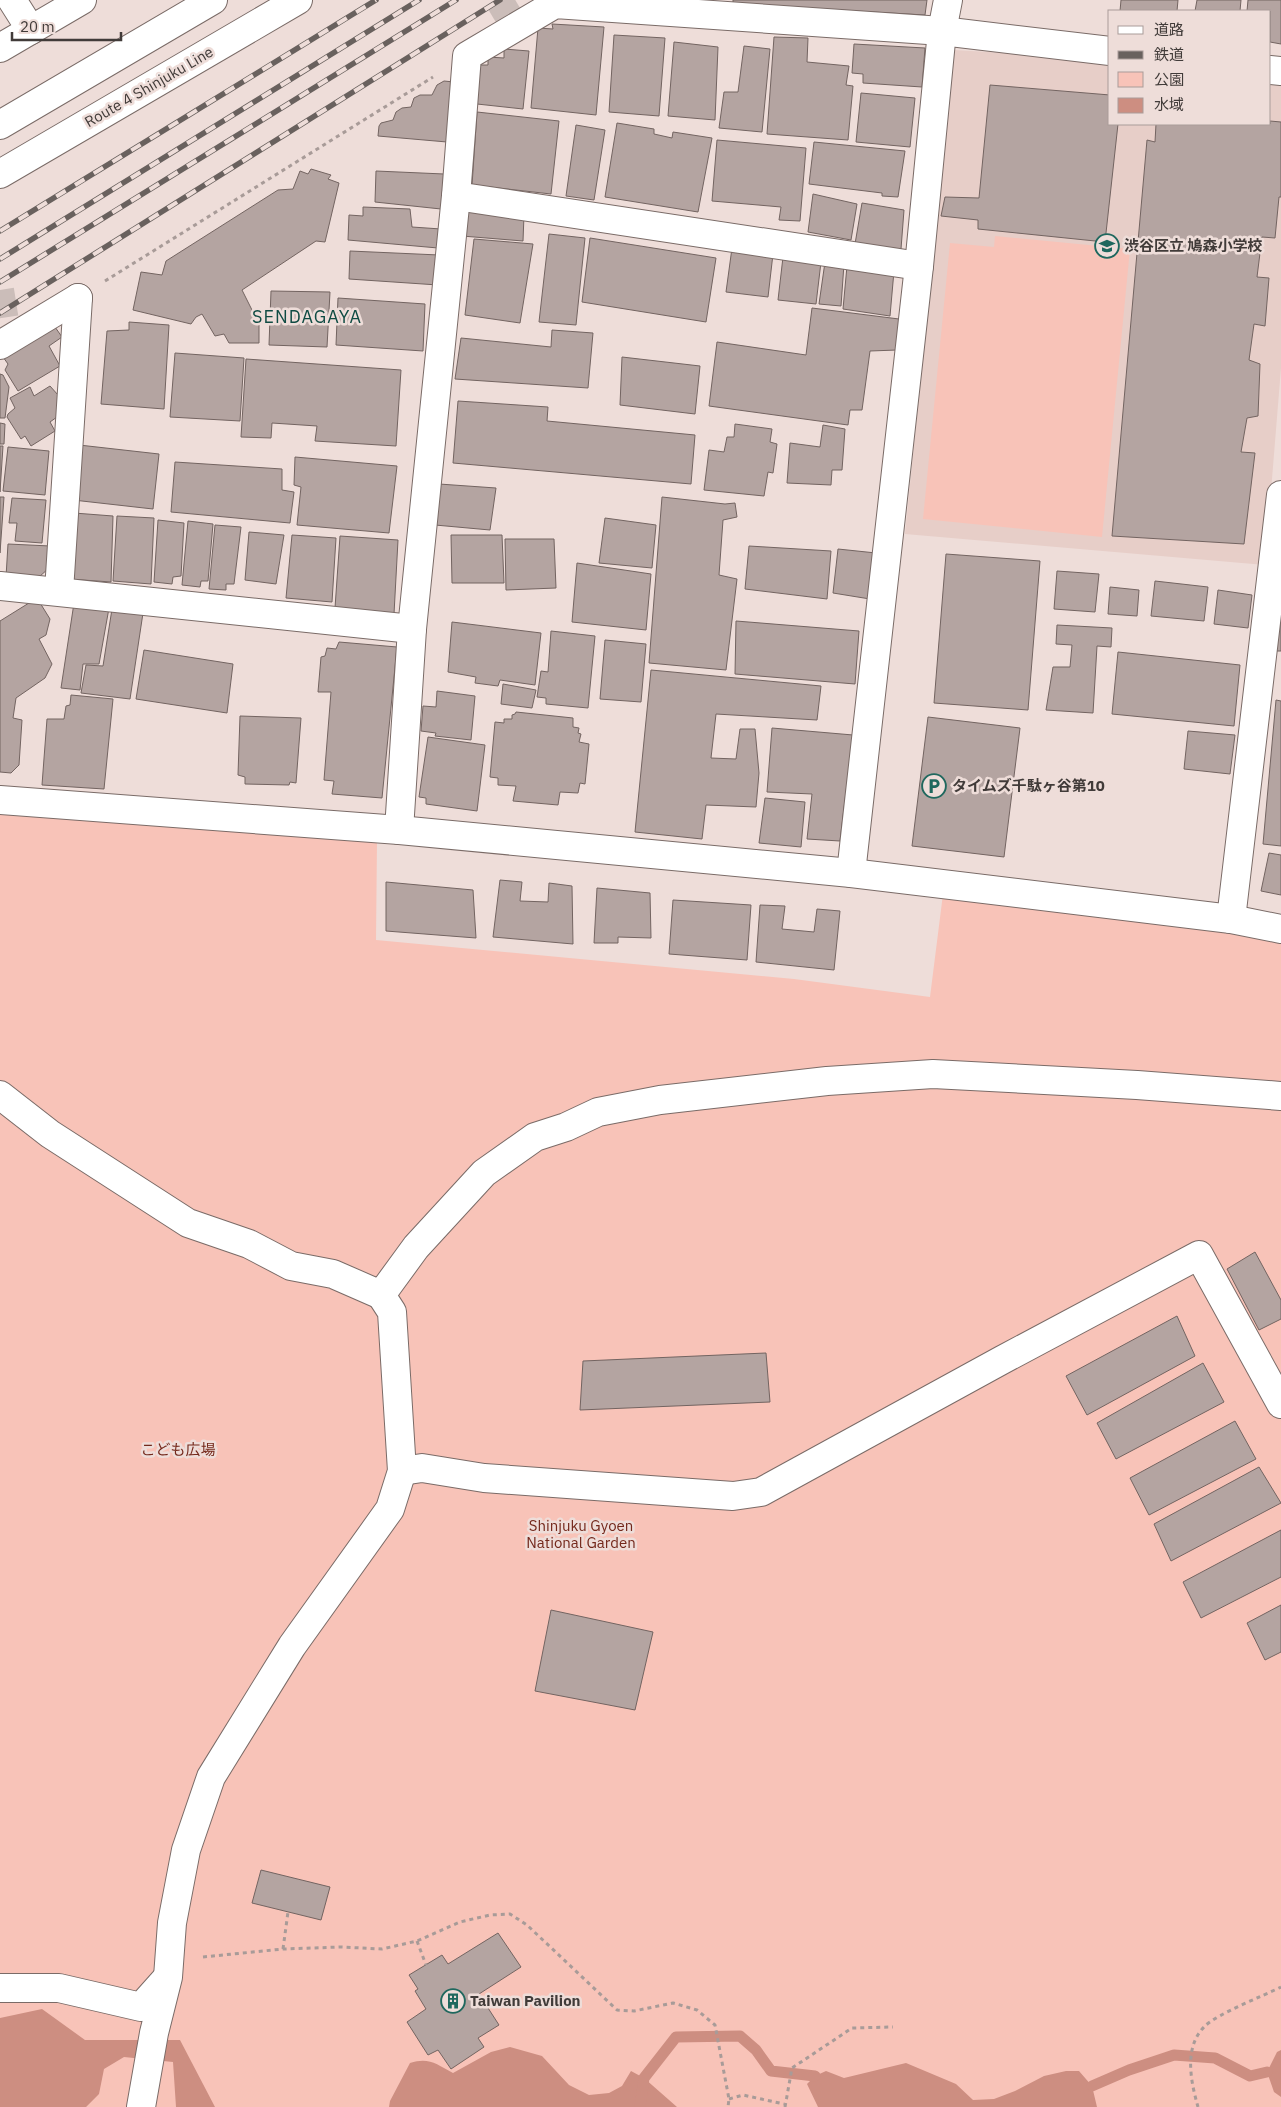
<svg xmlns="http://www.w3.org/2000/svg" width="1281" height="2107" font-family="'IBM Plex Sans','Noto Sans JP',sans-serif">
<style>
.built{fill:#e7cec8}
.green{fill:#f8c3b8}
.water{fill:#cd8e81}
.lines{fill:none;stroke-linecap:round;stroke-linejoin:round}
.stream{stroke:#cd8e81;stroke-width:11}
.building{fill:#b4a4a1;stroke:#736461}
.street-tunnel{stroke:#cbbdb9;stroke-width:28;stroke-dasharray:28 14;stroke-linecap:butt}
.street-casing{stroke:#7a6b67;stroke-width:30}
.secondary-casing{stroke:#7a6b67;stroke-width:30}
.highway-casing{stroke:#7a6b67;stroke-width:30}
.path{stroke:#a89b98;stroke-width:3;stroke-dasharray:4 4;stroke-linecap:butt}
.street{stroke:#fff;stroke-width:28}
.secondary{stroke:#fff;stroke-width:28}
.highway{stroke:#fff;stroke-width:28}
.rail-casing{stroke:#69615e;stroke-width:5.5}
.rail{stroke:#eeddd9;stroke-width:4;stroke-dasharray:11;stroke-linecap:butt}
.labels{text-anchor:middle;stroke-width:5;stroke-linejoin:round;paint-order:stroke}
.street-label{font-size:15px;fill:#413b39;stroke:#eeddd9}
.poi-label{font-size:15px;font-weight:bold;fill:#413b39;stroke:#eeddd9;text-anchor:start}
.park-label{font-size:15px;fill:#74281b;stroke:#eeddd9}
.quarter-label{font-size:18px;letter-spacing:1px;fill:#0f4b43;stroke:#eeddd9}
</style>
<rect width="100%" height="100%" fill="#eeddd9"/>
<path class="built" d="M954,50L1110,59V124H1270V79L1281,81V368L1265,565L905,534Z"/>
<g class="green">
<path d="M995,236L1130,249L1102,537L923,519L950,243L994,247Z"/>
<path d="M0,814L377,841L376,940L794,979L930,997L943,894L1135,918L1281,942V2107H0Z"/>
</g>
<g class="water">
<path d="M42,2009L85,2040H180L215,2107H176L173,2062L124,2057L104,2069L99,2094L86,2107H0V2018Z"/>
<path d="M510,2047L542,2056L569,2085L589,2095L609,2093L622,2086L631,2071L644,2078L677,2107H389L390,2101L410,2063C429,2057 436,2064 453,2073L491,2052Z"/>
<path d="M1281,2050V2097L1274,2092L1267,2072L1277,2052Z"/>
<path d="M906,2063L956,2084L973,2100L994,2099L1015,2091L1044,2076L1066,2071H1079L1092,2086L1097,2107H818L807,2084L815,2076L826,2071L844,2078Z"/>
</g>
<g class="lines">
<g class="stream">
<path d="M1092,2086L1129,2070L1174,2055L1215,2058L1250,2076L1267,2072"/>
<path d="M640,2107L644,2078L676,2037L740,2036L756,2050L771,2071L815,2076"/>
</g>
</g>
<g class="building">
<path d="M733,0H927L925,15L733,4Z"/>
<path d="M1121,0H1178L1177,11H1120Z"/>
<path d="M1197,0H1241L1240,11H1195Z"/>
<path d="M1248,0H1281V44L1270,42V11H1247Z"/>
<path d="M552,24L604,27L596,115L531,108L538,28L553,29Z"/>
<path d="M614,35L665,38L659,116L609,112Z"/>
<path d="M774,37L808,38L807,62L849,66L846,85L853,86L848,140L767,134Z"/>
<path d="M674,42L718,47L715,120L668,116Z"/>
<path d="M854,44L925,48L922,87L863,83V74L852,73Z"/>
<path d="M744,46L770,49L762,132L719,128L724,92H738Z"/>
<path d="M504,49L529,51L523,109L477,104L480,65H488V57L504,58Z"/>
<path d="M444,81L454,82L447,142L378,136L379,126L381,123L393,120L396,112L402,108L411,107L414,98L420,95H432L437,85Z"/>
<path d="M990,85L1110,95V124H1118L1105,242L978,229V220L941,216L945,197L979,198Z"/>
<path d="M861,93L915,98L910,147L856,142Z"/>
<path d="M477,112L559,121L551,194L472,185Z"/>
<path d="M1270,121L1281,122V197H1279L1275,238L1262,237L1257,277L1269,278L1265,326L1254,324L1249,360L1260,364L1258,416L1247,418L1241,452L1255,453L1244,544L1112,536L1147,140L1155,142L1156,124H1270Z"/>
<path d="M617,123L654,129V134L672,138L673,132L712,138L698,212L605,197Z"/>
<path d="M576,125L605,130L594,200L566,196Z"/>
<path d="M717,140L806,148L800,221L779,220L781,207L712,201Z"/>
<path d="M814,142L905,151L898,197L882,196V193L809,184Z"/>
<path d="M311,169L331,175L328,179L339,183L325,242L316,241L242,290L259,324V343H229L224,334L215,336L202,314L196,317L191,324L133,310L141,272L162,275L166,261L278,190L293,189L300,171L308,174Z"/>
<path d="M376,171L444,174L441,209L375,202Z"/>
<path d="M813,194L857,204L851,240L808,232Z"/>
<path d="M862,203L904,210L901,249L855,244Z"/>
<path d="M465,206L524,215L523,241L462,236Z"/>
<path d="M363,207L410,209L412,227L441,229L438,248L348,240L349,215L363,216Z"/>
<path d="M549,234L585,238L576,325L539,322Z"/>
<path d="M590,238L716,258L706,322L582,302Z"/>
<path d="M474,239L533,244L520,323L465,315Z"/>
<path d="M732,248L773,254L768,297L726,292Z"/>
<path d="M350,251L439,255L438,285L349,279Z"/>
<path d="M783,257L821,262L816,304L778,300Z"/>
<path d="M825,262L844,264L841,306L819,304Z"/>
<path d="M847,266L894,271L890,316L843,309Z"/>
<path d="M271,291L330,292L327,347L269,345Z"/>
<path d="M338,298L425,304L423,351L336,345Z"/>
<path d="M812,308L899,319L897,350L870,351L862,410H850L848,425L709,406L717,342L806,355Z"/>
<path d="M129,322L169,325L164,409L101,404L107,331L129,330Z"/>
<path d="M55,327L62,337L49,346L60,366L18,391L5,370L8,364L3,357Z"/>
<path d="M552,330L593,333L588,388L455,379L461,338L551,347Z"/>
<path d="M175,353L244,358L240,421L170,417Z"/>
<path d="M622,357L700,366L695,414L620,405Z"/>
<path d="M246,359L401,370L396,446L315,441L317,426L272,423L271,438L241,437Z"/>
<path d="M0,374L3,375L9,387L5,418H0Z"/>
<path d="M50,386L58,395L57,417L50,422L55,431L31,446L25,436L21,439L7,417L8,414L15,408L10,398L30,387L34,396Z"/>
<path d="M458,401L548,407L547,421L695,435L691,484L453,463Z"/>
<path d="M0,423L5,424L4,444H0Z"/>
<path d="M735,424L772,429L770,442L777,444L773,473L768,472L764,496L704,490L709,450L724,452L727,437H734Z"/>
<path d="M823,425L845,429L842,470H832L831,485L787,483L790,443L820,447Z"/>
<path d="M79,445L159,454L153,509L73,500Z"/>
<path d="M0,446H3L0,492Z"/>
<path d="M8,447L49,451L45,495L3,491Z"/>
<path d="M295,457L397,466L389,533L297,525L301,487L294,485Z"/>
<path d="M175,462L282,469V490L294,492L290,523L171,512Z"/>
<path d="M439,484L496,488L490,530L435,525Z"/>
<path d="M0,497H4L0,553Z"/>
<path d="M662,497L725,504L735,503L737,517L723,520L719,575L737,579L726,670L649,663Z"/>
<path d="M12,498L46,500L42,543L15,541L17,523H9Z"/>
<path d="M74,513L113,516L111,582L69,579Z"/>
<path d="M117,516L154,518L151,584L113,581Z"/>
<path d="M605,518L656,525L652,568L599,563Z"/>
<path d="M158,520L184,523L181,576L173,577L172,584L154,582Z"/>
<path d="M188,521L213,524L208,581H201L200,587L182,585Z"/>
<path d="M215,525L241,527L234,584H226V590L209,589Z"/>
<path d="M249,532L284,535L276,584L245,580Z"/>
<path d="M292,535L336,538L332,602L286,598Z"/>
<path d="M451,535H502L504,583H452Z"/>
<path d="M340,536L398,540L394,614L335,608Z"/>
<path d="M505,539H554L556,588L506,590Z"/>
<path d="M8,544L50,546L49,568L39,577H6Z"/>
<path d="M749,546L831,551L827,599L745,589Z"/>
<path d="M838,549L876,553L870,599L833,593Z"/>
<path d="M946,554L1040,561L1028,710L934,703Z"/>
<path d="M577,563L651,574L646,630L572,622Z"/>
<path d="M1057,571L1099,574L1095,612L1054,609Z"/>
<path d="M1155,581L1208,587L1204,621L1151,616Z"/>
<path d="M1110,587L1139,590L1137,616L1108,614Z"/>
<path d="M1218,590L1252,595L1248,628L1214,624Z"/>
<path d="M37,598L50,619L46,635L39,639L52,664L45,678L16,698L13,718L22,720L19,765L11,773L0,772V621Z"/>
<path d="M74,603L109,608L99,664H83L80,690L61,688Z"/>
<path d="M112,609L143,613L130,699L81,693L86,665L103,666Z"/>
<path d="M1277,617H1281V651H1275Z"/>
<path d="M736,621L859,631L855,684L735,674Z"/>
<path d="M452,622L541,633L535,685L500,680L498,686L475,683L476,677L448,672Z"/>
<path d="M1057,625L1112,628L1111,647L1097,646L1093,713L1046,710L1053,667H1070L1072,645L1056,644Z"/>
<path d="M551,631L595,636L588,708L546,704V698L537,697L541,671L548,672Z"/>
<path d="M605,640L646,644L641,702L600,699Z"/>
<path d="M339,642L397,647L382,798L332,794L334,781L324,780L331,692H318L321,657L325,656L327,648L336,649Z"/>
<path d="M144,650L233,664L227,713L136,699Z"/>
<path d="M1118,652L1240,665L1234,726L1112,714Z"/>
<path d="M651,670L821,686L817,720L716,714L711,758L736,759L740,729H755L759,773L756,807L706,805L702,839L635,832Z"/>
<path d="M503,684L536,690L532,708L501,704Z"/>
<path d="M437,691L475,696L471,740L435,736L436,733L421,731L423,706L436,707Z"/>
<path d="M71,695L113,699L104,789L42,785L47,719H64L66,706L70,705Z"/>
<path d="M1276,700L1281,701V846L1263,844Z"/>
<path d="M516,712L573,718V727L579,728L578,733L581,734L579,742L589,744L585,784L580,783L578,793L560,792L558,805L513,801L516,786L498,785V778L490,777L495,722L504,723V719H512V715L515,714Z"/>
<path d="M240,716L301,718L296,783L290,782L289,785L245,784V777L238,775Z"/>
<path d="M928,717L1020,728L1004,857L912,846Z"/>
<path d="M772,728L853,735L840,841L807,839L812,794L767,792Z"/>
<path d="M1188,731L1235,735L1230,774L1184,769Z"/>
<path d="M428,737L485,745L477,811L426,804V798L419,797Z"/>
<path d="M765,798L805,802L801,847L759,843Z"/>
<path d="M1269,853L1281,855V895L1261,891Z"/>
<path d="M500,880L522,882L520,901L548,902L549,883L572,886L573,944L493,937Z"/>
<path d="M386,882L473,890L476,938L386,931Z"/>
<path d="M597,888L650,893L651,938L618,937V943H594Z"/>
<path d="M673,900L751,905L747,960L669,954Z"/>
<path d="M760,905L785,906L782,929L814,932L817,909L840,911L834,970L756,962Z"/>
<path d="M1255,1252L1281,1300V1319L1259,1330L1227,1269Z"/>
<path d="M1177,1316L1195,1356L1087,1415L1066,1376Z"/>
<path d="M766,1353L770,1402L580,1410L583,1361Z"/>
<path d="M1203,1363L1224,1402L1116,1459L1097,1423Z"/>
<path d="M1235,1421L1256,1459L1149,1515L1130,1478Z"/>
<path d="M1259,1467L1281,1503L1171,1561L1154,1524Z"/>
<path d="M1281,1530V1577L1201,1618L1183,1582Z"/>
<path d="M1281,1605V1652L1265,1660L1247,1623Z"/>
<path d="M551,1610L653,1632L635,1710L535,1691Z"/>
<path d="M261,1870L330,1887L321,1920L252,1903Z"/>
<path d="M498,1933L521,1967L479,1994L499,2025L478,2038L484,2047L451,2069L438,2050L428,2055L407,2022L426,2009L415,1991L418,1989L409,1975L442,1955L448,1964Z"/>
</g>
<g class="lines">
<g class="street-tunnel">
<path d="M499,0L515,27"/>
<path d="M0,290L8,340"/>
</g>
<g class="street-casing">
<g id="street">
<path d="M12,0L31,30"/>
<path d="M1270,70L1281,71"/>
<path d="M456,196L919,266"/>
<path d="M0,345L78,298"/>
<path d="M0,586L412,629"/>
<path d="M59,591L78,298"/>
<path d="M0,800L399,830L851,873L1231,919L1281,929"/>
<path d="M399,830L412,629L456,196L467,56L555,4L942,31L1110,51"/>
<path d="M851,873L919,266L942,31L948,0"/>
<path d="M1231,919L1281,495"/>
<path d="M0,1095L50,1134L188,1223L249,1244L291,1266L333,1274L381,1295L416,1247L484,1173L535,1137L566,1127L598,1112L660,1100L827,1081L933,1074L1137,1085L1281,1096"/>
<path d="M402,1471L422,1468L484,1478L733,1496L761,1492L1002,1360L1199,1255L1281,1404"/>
<path d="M0,1988H59L141,2007L166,1979"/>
<path d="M141,2107L154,2033L168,1977L172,1923L186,1850L211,1777L292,1646L390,1509L402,1471L392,1312L381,1295"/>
</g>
</g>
<g class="secondary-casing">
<path id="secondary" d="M0,48L82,0"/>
</g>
<g class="highway-casing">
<g id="highway">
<path d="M0,125L213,0"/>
<path d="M0,174L298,0"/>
</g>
</g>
<g class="path">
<path d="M105,281L433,77"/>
<path d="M417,1941L426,1965"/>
<path d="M283,1949L288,1912"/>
<path d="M203,1957L283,1949L341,1947L382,1949L417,1941L460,1922L490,1915L510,1914L527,1925L617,2010L634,2011L673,2003L697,2010L715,2025L729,2099L728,2107"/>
<path d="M729,2099L743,2095L784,2104"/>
<path d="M785,2107L792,2068L852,2028L893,2027"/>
<path d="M1198,2107C1191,2082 1183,2047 1205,2026C1217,2014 1263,1996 1281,1987"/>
</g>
<use href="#street" class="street"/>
<use href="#secondary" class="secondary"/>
<use href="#highway" class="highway"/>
<g class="rail-casing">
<g id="rail">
<path d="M0,231L376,0"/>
<path d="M0,259L419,0"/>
<path d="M0,282L456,0"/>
<path d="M0,313L500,0"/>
</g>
</g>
<use href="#rail" class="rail"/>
</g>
<defs>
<g id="school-ring" transform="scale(1.25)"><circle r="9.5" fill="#eeddd9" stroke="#1f685e" stroke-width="1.5"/><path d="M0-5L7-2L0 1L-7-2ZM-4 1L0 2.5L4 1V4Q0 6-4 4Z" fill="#1f685e"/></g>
<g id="parking-ring" transform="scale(1.25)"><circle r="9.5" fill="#eeddd9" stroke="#1f685e" stroke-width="1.5"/><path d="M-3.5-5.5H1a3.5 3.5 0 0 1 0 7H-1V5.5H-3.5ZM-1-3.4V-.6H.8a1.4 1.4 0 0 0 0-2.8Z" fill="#1f685e"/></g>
<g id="building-ring" transform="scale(1.25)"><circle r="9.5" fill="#eeddd9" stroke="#1f685e" stroke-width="1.5"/><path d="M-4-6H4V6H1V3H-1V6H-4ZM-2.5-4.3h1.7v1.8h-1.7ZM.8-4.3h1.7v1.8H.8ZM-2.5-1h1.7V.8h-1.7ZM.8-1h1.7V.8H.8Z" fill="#1f685e"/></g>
</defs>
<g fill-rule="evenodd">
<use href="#school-ring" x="1107" y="246"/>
<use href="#parking-ring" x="934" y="786"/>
<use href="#building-ring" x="453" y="2001"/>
</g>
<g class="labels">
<g class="street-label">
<text transform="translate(149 87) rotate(-30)" y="5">Route 4 Shinjuku Line</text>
</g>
<g class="poi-label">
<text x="1124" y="251">渋谷区立 鳩森小学校</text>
<text x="952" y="791">タイムズ千駄ヶ谷第10</text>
<text x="470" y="2006">Taiwan Pavilion</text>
</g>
<g class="park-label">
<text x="178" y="1455">こども広場</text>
<text x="581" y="1531">Shinjuku Gyoen<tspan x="581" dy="17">National Garden</tspan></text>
</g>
<g class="quarter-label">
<text x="307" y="323">SENDAGAYA</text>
</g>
</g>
<rect x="1108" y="10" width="162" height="115" fill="#eeddd9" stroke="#a99c99"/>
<rect x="1118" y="26" width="25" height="8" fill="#ffffff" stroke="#a99c99"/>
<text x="1154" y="35" font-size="15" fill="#413b39">道路</text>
<rect x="1118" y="51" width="25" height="8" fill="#69615e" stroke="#a99c99"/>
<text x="1154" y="60" font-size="15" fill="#413b39">鉄道</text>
<rect x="1118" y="72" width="25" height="15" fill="#f8c3b8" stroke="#a99c99"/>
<text x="1154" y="85" font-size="15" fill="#413b39">公園</text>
<rect x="1118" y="98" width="25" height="15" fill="#cd8e81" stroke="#a99c99"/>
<text x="1154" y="110" font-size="15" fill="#413b39">水域</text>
<path d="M12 32v8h109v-8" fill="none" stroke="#413b39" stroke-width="2.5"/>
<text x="20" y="32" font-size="15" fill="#413b39" stroke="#eeddd9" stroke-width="4" paint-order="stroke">20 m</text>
</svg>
